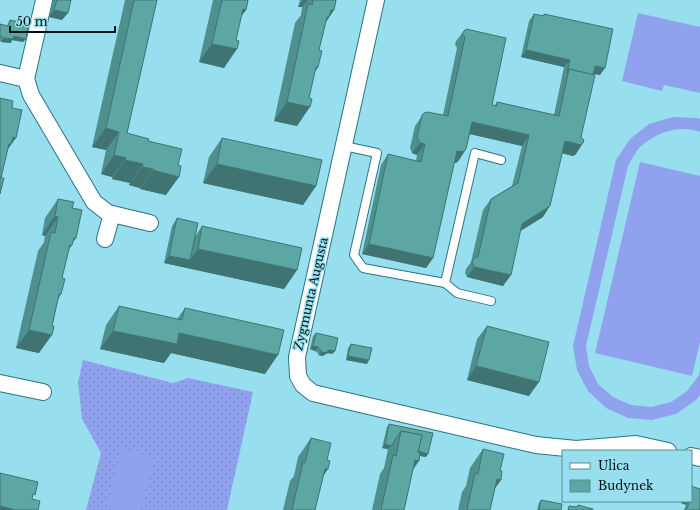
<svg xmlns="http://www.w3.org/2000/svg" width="700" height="510" font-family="'Libre Baskerville',serif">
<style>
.grass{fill:url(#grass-dots)}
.pitch{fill:#90a2ee}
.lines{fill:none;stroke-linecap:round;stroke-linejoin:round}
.lane-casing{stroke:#2a7382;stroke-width:10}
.street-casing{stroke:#2a7382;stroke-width:18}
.lane{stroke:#fff;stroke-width:8}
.street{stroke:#fff;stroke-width:16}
.wall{fill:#4f8f8d}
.shaded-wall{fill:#407473}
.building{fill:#5ca6a4;stroke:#407473}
.labels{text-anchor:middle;stroke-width:3;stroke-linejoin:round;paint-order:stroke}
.street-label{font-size:12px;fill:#001217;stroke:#97dfef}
</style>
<defs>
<pattern id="grass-dots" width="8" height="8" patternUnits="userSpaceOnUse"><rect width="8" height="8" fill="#90a2ee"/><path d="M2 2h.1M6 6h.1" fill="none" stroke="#7a8acb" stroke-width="1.8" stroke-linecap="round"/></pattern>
</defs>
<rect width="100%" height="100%" fill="#97dfef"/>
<path class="grass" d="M83,360L173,383L188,378L253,392L227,510H86L101,453L82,419L78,382Z"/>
<g class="pitch">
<path d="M638,13L700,27V93L664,85L662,91L622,81Z"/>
<path d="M673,117L697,118L700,119V132C680,124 655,133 640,147C635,152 632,160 628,166L586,346L589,366L598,384L613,397L631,405L651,407L671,402L687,391L699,375L700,369V395L696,400L676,414L652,420L628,418L606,408L588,391L577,370L573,346L616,160L630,139L649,124Z"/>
<path d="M640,162L700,176V342L692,376L595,353Z"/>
<path d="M121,449L154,457L141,510H118L107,507Z"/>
</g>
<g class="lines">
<g class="lane-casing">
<g id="lane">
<path d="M344,146L377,153L354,255L363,268L445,283L457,293L491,301"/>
<path d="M445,283L475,153L501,160"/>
</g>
</g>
<g class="street-casing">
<g id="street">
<path d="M376,0L297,357L298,376L303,385L313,393L536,445L576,449L636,444L668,451"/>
<path d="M0,73L26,79"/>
<path d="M26,79L31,95L94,202L108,213L150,223"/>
<path d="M26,79L44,0"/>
<path d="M105,239L112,214"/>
<path d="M0,383L43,392"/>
<path d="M691,456L700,458"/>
</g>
</g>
<use href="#lane" class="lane"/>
<use href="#street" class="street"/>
</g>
<g class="wall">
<path d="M53,0H71L62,20L49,17Z"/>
<path d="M125,0H157L127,133L148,141L166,195L140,189V188L129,185L130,183L112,179V177L101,174L106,150L92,147Z"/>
<path d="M213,0H248L246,10L241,16L224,68L199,62Z"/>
<path d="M300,0H336L334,10L326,22L319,50L318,67L314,73L297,126L274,121L295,23L301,15L302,7H298Z"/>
<path d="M534,14L543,16L544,14L600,75L593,74L576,154L573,156L562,153L543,217L520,231L503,286L467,277L465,273L466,269L471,262L483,210L491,199L512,186L522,146L470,134L466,149L459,160L456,163L454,162L433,258L426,268L362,254L381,165L388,154L416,161L417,155L412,153L410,148L415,126L424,113L443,115L457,48L455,44L456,41L464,31L492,105H495L497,102L554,115L564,67L521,57L529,21Z"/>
<path d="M10,20L23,42L12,40L11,43L1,42L0,41V24L7,26Z"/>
<path d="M222,138L316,186L303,205L203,183L209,157Z"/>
<path d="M58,199L72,208L73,243L68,251L62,278L61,294L58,300L52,326L39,353L16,348L38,251L44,242L45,236L42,235L45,218Z"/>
<path d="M177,218L195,237L202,226L297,270L284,289L164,263L172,226Z"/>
<path d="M119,306L177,319L185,308L265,374L171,353L164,363L100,349L106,325Z"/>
<path d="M487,326L529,396L467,380L477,339Z"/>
<path d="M316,333L335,351L332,354L328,353L324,355L323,356L318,355L319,354L315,351L310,349L313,336Z"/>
<path d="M351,344L367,364L346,360L348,348Z"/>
<path d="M389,424L433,433L426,457L420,456L413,469L404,510H372L380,474L384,468L388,449L382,448L387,427Z"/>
<path d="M311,438L315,510H283L290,481L294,476L298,457Z"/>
<path d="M483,449L500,471L501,480L495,488L490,510H458L462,492L466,486L470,468Z"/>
<path d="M541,500L561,510H537L539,503Z"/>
<path d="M680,501H691L700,510H684L686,505L681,503V502Z"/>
</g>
<g class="shaded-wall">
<path d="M303,0H308L302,7H298Z"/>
<path d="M243,9L246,10L232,29Z"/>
<path d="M54,10L68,13L62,20L49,17Z"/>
<path d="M331,10H334L316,36Z"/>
<path d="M14,36L26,39L23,42L12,40L11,43L1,42L4,38Z"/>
<path d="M212,44L237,49L224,68L199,62Z"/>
<path d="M526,50L570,60L564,67L521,57Z"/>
<path d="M595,66L605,68L600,75L590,73Z"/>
<path d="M316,67H318L305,86Z"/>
<path d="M287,102L310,107L297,126L274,121Z"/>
<path d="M472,122L529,135L522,146L465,133Z"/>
<path d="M106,128L119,132L106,150L92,147Z"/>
<path d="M13,137L16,138L0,160Z"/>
<path d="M565,141L583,143L576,154L573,156L557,152Z"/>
<path d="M420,143L425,144L417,155L412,153Z"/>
<path d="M466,149L459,160L456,163L449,162L457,151Z"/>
<path d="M114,155L126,158L112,177L101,174Z"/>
<path d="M125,160L143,164L130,183L112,179Z"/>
<path d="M217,164L316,186L303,205L203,183Z"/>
<path d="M142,167L153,169L140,188L129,185Z"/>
<path d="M153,170L179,177L166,195L140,189Z"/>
<path d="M550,206L543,217L514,235L522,224Z"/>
<path d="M55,216L58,217L45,236L42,235Z"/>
<path d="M74,238H76L71,245H72L59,264Z"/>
<path d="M369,244L433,258L426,268L362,254Z"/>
<path d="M198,249L297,270L284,289L164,263L169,256L190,260Z"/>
<path d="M474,267L511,275L503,286L467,277Z"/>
<path d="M29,330L52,335L39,353L16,348Z"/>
<path d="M113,331L179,333L278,355L265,374L171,353L164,363L100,349Z"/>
<path d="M313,346L318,347L315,351L310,349Z"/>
<path d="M330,350L335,351L332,354L328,353L324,355L323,356L318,355L321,352H326Z"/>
<path d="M348,356L369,360L367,364L346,360Z"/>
<path d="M476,366L539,382L529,396L467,380Z"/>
<path d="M385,444L391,446L388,449L382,448Z"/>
<path d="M398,447L428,454L426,457L397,451Z"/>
<path d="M415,460L419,461L406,480Z"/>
<path d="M325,469H328L315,488Z"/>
<path d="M497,479L501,480L488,498Z"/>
<path d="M682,501H689L686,505L681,503Z"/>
<path d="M0,506L16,510H0Z"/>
</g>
<g class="building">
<path d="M57,0H71L68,13L54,10Z"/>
<path d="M134,0H157L127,133L149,139L148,141L182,149L178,165L181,166L179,177L153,170V169L142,167L143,164L125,160L126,158L114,155L119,132L106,128Z"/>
<path d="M222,0H248L246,10L243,9L236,40L239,41L237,49L212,44Z"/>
<path d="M313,0H336L334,10H331L329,17H327L319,50L322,51L318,67H316L309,98L312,99L310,107L287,102L308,4L312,5Z"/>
<path d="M534,14L544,16V14L613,29L605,68L595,66L593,75L569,69L567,73L570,60L526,50Z"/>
<path d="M10,20L28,24L26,39L14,36L13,39L4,38L0,36V24L8,26Z"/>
<path d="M466,29L506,38L492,105L497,106V102L559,116L569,69L595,75L581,137L584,140L583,143L581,145L565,141L550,206L522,224L511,275L474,267L472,262L474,258L478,257L491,199L518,183L529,135L472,122L466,149L463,152L457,151L433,258L369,244L388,154L421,162L425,144L420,143L417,137L422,115L424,113L427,112L448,116L465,37L462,34L464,31Z"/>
<path d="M0,98L13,101L12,108L22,110L16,138L13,137L11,144H9L1,178H4L0,194Z"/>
<path d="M222,138L322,160L316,186L217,164Z"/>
<path d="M58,199L74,202L72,208L82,210L76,238H74L72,245H70L62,278L65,279L61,294H59L52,326H54L52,335L29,330L51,232L55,233L58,217L55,216Z"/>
<path d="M177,218L198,223L190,260L169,256Z"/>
<path d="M202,226L302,248L297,270L198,249Z"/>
<path d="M119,306L182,320L185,308L284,330L278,355L179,333L177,344L113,331Z"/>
<path d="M487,326L549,342L539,382L476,366Z"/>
<path d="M316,333L338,338L335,351L330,350L326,352V353L321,352V351L318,347L313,346Z"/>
<path d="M351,344L372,348L369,360L348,356Z"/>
<path d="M389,424L433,433L428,454L418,451L422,435L401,431L391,446L385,444Z"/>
<path d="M401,431L422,435L418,452L420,453L419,461L415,460L404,510H381L393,455L396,456Z"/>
<path d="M311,438L331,443L327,460L330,461L328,469H325L315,510H292L303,462L305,463Z"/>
<path d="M483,449L504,454L500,471H502L501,480L497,479L490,510H467L475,473L478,474Z"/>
<path d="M0,473L38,482L35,495L33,494L32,499L40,501L38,510H16L0,506Z"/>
<path d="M691,486L700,489V510H686L690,501H691Z"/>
<path d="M541,500L562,504L561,510H539Z"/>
<path d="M578,505L593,509V510H568L569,506L577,507Z"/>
</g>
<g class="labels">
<g class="street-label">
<text transform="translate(311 294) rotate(-77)" y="4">Zygmunta Augusta</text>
</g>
</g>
<rect x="562" y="450" width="130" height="52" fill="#97dfef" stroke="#5b8d99"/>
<rect x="570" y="463" width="20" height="6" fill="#ffffff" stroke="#5b8d99"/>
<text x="598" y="470" font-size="12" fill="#001217">Ulica</text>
<rect x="570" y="480" width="20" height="12" fill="#5ca6a4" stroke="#5b8d99"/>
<text x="598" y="490" font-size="12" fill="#001217">Budynek</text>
<path d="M10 26v6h105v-6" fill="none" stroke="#001217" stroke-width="2"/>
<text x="16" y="26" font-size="12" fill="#001217" stroke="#97dfef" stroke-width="3" paint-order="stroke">50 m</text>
</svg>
